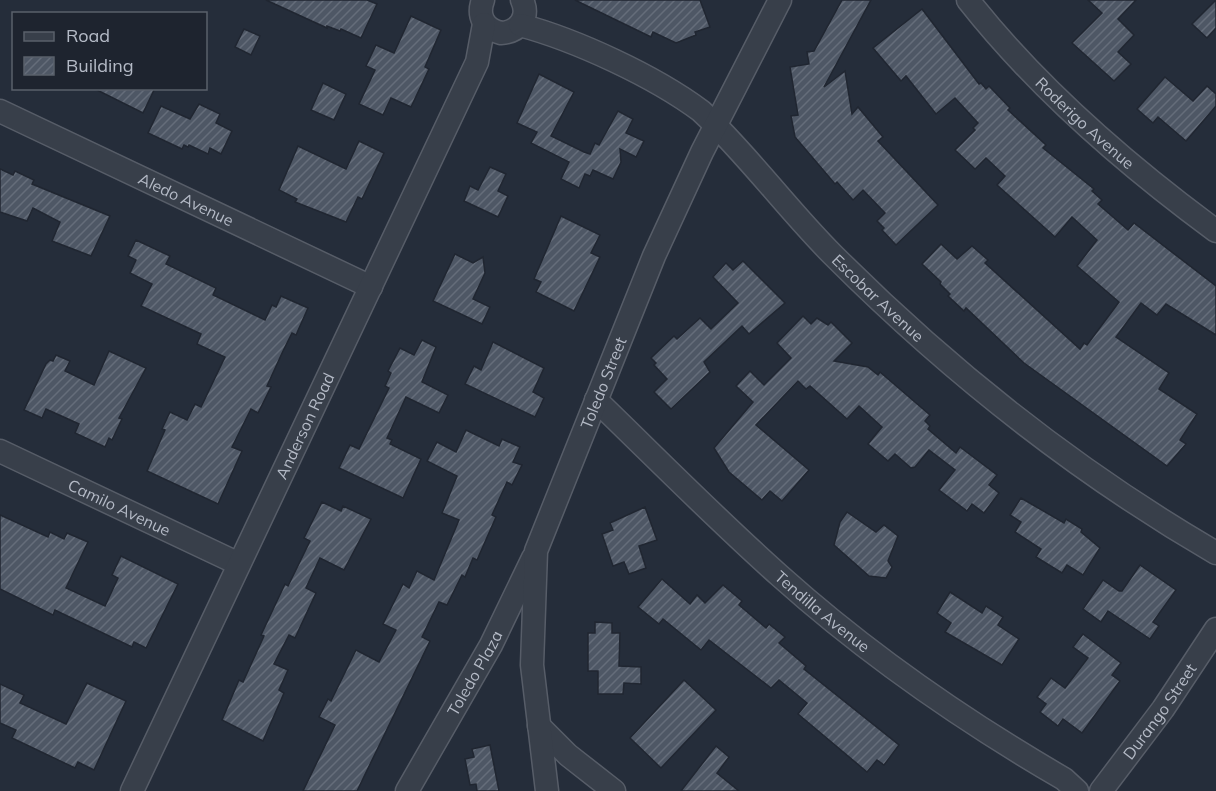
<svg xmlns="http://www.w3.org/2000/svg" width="1216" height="791" font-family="Mulish,sans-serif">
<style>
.building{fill:url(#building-hatch);stroke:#202631;stroke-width:1.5}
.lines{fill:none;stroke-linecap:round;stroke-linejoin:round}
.minor-casing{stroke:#575d68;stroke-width:25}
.minor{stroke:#383f4a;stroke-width:22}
.labels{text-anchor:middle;stroke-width:6;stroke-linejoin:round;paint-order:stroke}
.street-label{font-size:16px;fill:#b4bac6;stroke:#1e242f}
</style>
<defs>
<pattern id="building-hatch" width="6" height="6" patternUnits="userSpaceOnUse" patternTransform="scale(1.5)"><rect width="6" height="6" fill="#4e5765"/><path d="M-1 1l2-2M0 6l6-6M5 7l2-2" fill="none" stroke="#656d7a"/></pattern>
</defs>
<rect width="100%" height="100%" fill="#252d3a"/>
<g class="building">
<path d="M266,0H367L377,4L361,38L341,29L340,31L327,26V28Z"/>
<path d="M575,0H700L710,27L695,32L696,35L676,43L653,32L651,37Z"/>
<path d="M842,0H871L824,87L845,71L852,114L858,107L883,137L878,141L938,205L896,245L882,230L884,228L877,221L885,213L863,190L853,200L837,182L835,184L795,137L791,116L798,115L790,67L809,64L807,52L814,51Z"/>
<path d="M1088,0H1136L1118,19L1134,35L1118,52L1131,64L1114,81L1072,43L1102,13Z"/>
<path d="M1216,0V28L1207,38L1192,24Z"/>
<path d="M922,9L979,84L981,83L986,89L989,86L1010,108L1008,110L1046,145L1043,148L1094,189L1092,191L1102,200L1098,204L1128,230L1134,223L1216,286V335L1166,304L1157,315L1141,303L1116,337L1169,373L1159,389L1197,414L1180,440L1186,444L1167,466L1024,363L966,308L964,311L948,296L950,294L940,284L941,282L922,264L941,244L957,259L972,246L988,260L985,263L1080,349L1084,343L1087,345L1119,302L1077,266L1097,240L1072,217L1055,237L997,185L1005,176L986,158L975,169L955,150L975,130L973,128L978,123L955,98L936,114L906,76L901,81L873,48Z"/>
<path d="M411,16L441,30L425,67L429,69L411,107L391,98L383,115L359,104L375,70L366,66L376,45L394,53Z"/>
<path d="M244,29L260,36L251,55L235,47Z"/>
<path d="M539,74L574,92L551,136L584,152L590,154L595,143L599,145L618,111L633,119L626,133L644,141L636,157L620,149L621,162L613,179L593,170L590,176L585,174L579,188L561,179L569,162L531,143L537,132L517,123Z"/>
<path d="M1165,77L1193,101L1207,86L1216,94V106L1186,141L1158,117L1153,123L1137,109Z"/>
<path d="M323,83L346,94L334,120L311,110Z"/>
<path d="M93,88H155L143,113Z"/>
<path d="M199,104L220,114L216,123L232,131L221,154L210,148L208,154L189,145L188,147L184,145L182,149L148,133L161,106L190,119Z"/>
<path d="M359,141L384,153L362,199L358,197L346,222L295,202L297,199L279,190L298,146L346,169Z"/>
<path d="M490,167L506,174L498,191L508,196L498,217L464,201L470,186L478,190Z"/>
<path d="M0,169L13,175L15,171L34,180L32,184L110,216L91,256L52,241L60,222L33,208L27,221L0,212Z"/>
<path d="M561,216L600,235L591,253L600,257L574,311L536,292L541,282L534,279Z"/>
<path d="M136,240L170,256L166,264L216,288L213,295L265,320L272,305L276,307L281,296L308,308L296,335L292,333L283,351L267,386L271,387L258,413L251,409L232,447L242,451L218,504L147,471L165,430L162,429L170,412L187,420L195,404L201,407L225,357L197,344L201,334L141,306L152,284L130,273L136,260L128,256Z"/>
<path d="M455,254L473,263L483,257L485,273L473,299L490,307L482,324L433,301Z"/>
<path d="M743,261L785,303L749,334L742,326L704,362L710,372L671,409L654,392L667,379L654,365L656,363L651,358L674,336L677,339L700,318L711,329L738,303L713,277L726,263L733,270Z"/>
<path d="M803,316L811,324L817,318L828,325L831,322L852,343L834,361L868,367L878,375L880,372L930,415L925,421L930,426L928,429L956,453L960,447L997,475L989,485L999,493L984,513L972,504L967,511L939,490L955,470L929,450L915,467L911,468L895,454L888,461L868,444L882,427L859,406L847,419L810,386L806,389L798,381L756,425L809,470L782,501L770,491L762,500L729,472L714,448L753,402L736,386L750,371L764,385L791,358L777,343Z"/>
<path d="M422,340L436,347L422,382L448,395L439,413L406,397L387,438L392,440L390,444L421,459L403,498L339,468L350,445L359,449L389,388L385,386L391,373L388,371L400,348L414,355Z"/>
<path d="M493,342L544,368L533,392L544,398L535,417L465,384L474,366L481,370Z"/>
<path d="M109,351L146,368L119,418L122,419L112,440L109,438L105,447L75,433L79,424L46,409L42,418L24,410L46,364L50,360L53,361L56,355L70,361L65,371L94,385Z"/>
<path d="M466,430L499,446L502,439L520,447L513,462L522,465L512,485L507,482L492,515L496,517L477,560L473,558L465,577L462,575L447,605L439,602L422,637L430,641L357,791H303L335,725L319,717L328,699L331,701L356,650L379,662L396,630L383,624L403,584L409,588L417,571L434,580L459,520L442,513L457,476L427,461L437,442L456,452Z"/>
<path d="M1021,498L1064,523L1066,519L1082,529L1081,532L1100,548L1083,575L1067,565L1062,573L1036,557L1041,549L1015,532L1021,522L1010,515Z"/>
<path d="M322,502L341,511L343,506L371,519L344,570L320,558L306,588L316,593L295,638L289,635L274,664L288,670L279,690L284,693L263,741L222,720L239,680L243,682L264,636L261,635L285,584L288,586L310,541L304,538Z"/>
<path d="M645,507L657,540L639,546L646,568L629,574L624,562L613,566L602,534L613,530L610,523Z"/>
<path d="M847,512L876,532L884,525L898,536L888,561L892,567L886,578L869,576L834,545L840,522Z"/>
<path d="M0,515L48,537L50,532L64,539L67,533L88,542L66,588L105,606L118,578L112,575L121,556L178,584L146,648L134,642L132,647L55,610L53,615L0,589Z"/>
<path d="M1140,565L1176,590L1153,622L1159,626L1150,639L1108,611L1101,622L1083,609L1103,580L1119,591H1122Z"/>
<path d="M662,579L690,604L697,595L705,603L723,585L742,601L739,605L766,628L769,624L785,637L779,643L806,666L804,669L899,745L884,765L877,760L867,772L798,714L807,703L779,680L771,688L709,640L701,650L663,619L659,624L638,607Z"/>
<path d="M950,592L982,613L986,606L1003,617L998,625L1019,639L1002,665L945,632L951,623L937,613Z"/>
<path d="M595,622L612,623V633H620L619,666L641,667V684L624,683L623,694H598V671H588V633H595Z"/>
<path d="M1083,634L1121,663L1112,675L1120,681L1082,733L1063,719L1058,726L1040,712L1046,704L1037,697L1051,678L1065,688L1088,658L1073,647Z"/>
<path d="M684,680L716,710L661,768L630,738Z"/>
<path d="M87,683L126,701L94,770L78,762L75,768L12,738L16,730L0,723V684L24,695L20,703L66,724Z"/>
<path d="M490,745L499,791H477L476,784L470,785L465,759L474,757L472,749Z"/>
<path d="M716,746L729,757L717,773L739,791H681Z"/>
</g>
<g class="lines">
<g class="minor-casing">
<g id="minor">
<path d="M483,0C477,16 484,29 501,33C519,32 530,17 522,0"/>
<path id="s1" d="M968,0C1038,89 1125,164 1216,231"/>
<path id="s2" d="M520,25C576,40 654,76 701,111C748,155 787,209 833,255C948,370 1075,471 1216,553"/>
<path id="s3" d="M0,111L371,287"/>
<path id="s4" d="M596,400C657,459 716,519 780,576C866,653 964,721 1064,779L1077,791"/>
<path id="s5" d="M0,451L239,564"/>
<path d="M539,726L568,755L614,791"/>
<path id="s6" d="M132,791L477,62L484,24"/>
<path id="s7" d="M407,791L491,645L533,558"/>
<path id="s8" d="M547,791L532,665L536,551L654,256L702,152L780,0"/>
<path id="s9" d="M1101,791L1163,709L1216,629"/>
</g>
</g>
<use href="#minor" class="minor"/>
</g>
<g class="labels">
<g class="street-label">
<text dy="6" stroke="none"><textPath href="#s1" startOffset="170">Roderigo Avenue</textPath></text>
<text dy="6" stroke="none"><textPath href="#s3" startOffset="206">Aledo Avenue</textPath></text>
<text dy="6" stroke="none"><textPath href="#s2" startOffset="459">Escobar Avenue</textPath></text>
<text dy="6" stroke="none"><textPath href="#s8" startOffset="422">Toledo Street</textPath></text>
<text dy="6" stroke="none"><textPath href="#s6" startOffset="404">Anderson Road</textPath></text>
<text dy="6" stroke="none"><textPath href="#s5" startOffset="132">Camilo Avenue</textPath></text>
<text dy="6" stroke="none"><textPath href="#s4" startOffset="310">Tendilla Avenue</textPath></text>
<text dy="6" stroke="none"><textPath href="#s7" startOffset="136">Toledo Plaza</textPath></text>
<text dy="6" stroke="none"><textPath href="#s9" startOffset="99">Durango Street</textPath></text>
</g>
</g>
<rect x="12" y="12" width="195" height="78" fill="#1e242f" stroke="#5a606b" stroke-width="1.5"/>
<rect x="24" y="32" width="30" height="9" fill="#383f4a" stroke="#5a606b" stroke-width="1.5"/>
<text x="66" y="42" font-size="18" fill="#b4bac6">Road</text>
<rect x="24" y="57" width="30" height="18" fill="url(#building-hatch)" stroke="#5a606b" stroke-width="1.5"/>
<text x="66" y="72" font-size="18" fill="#b4bac6">Building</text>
</svg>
